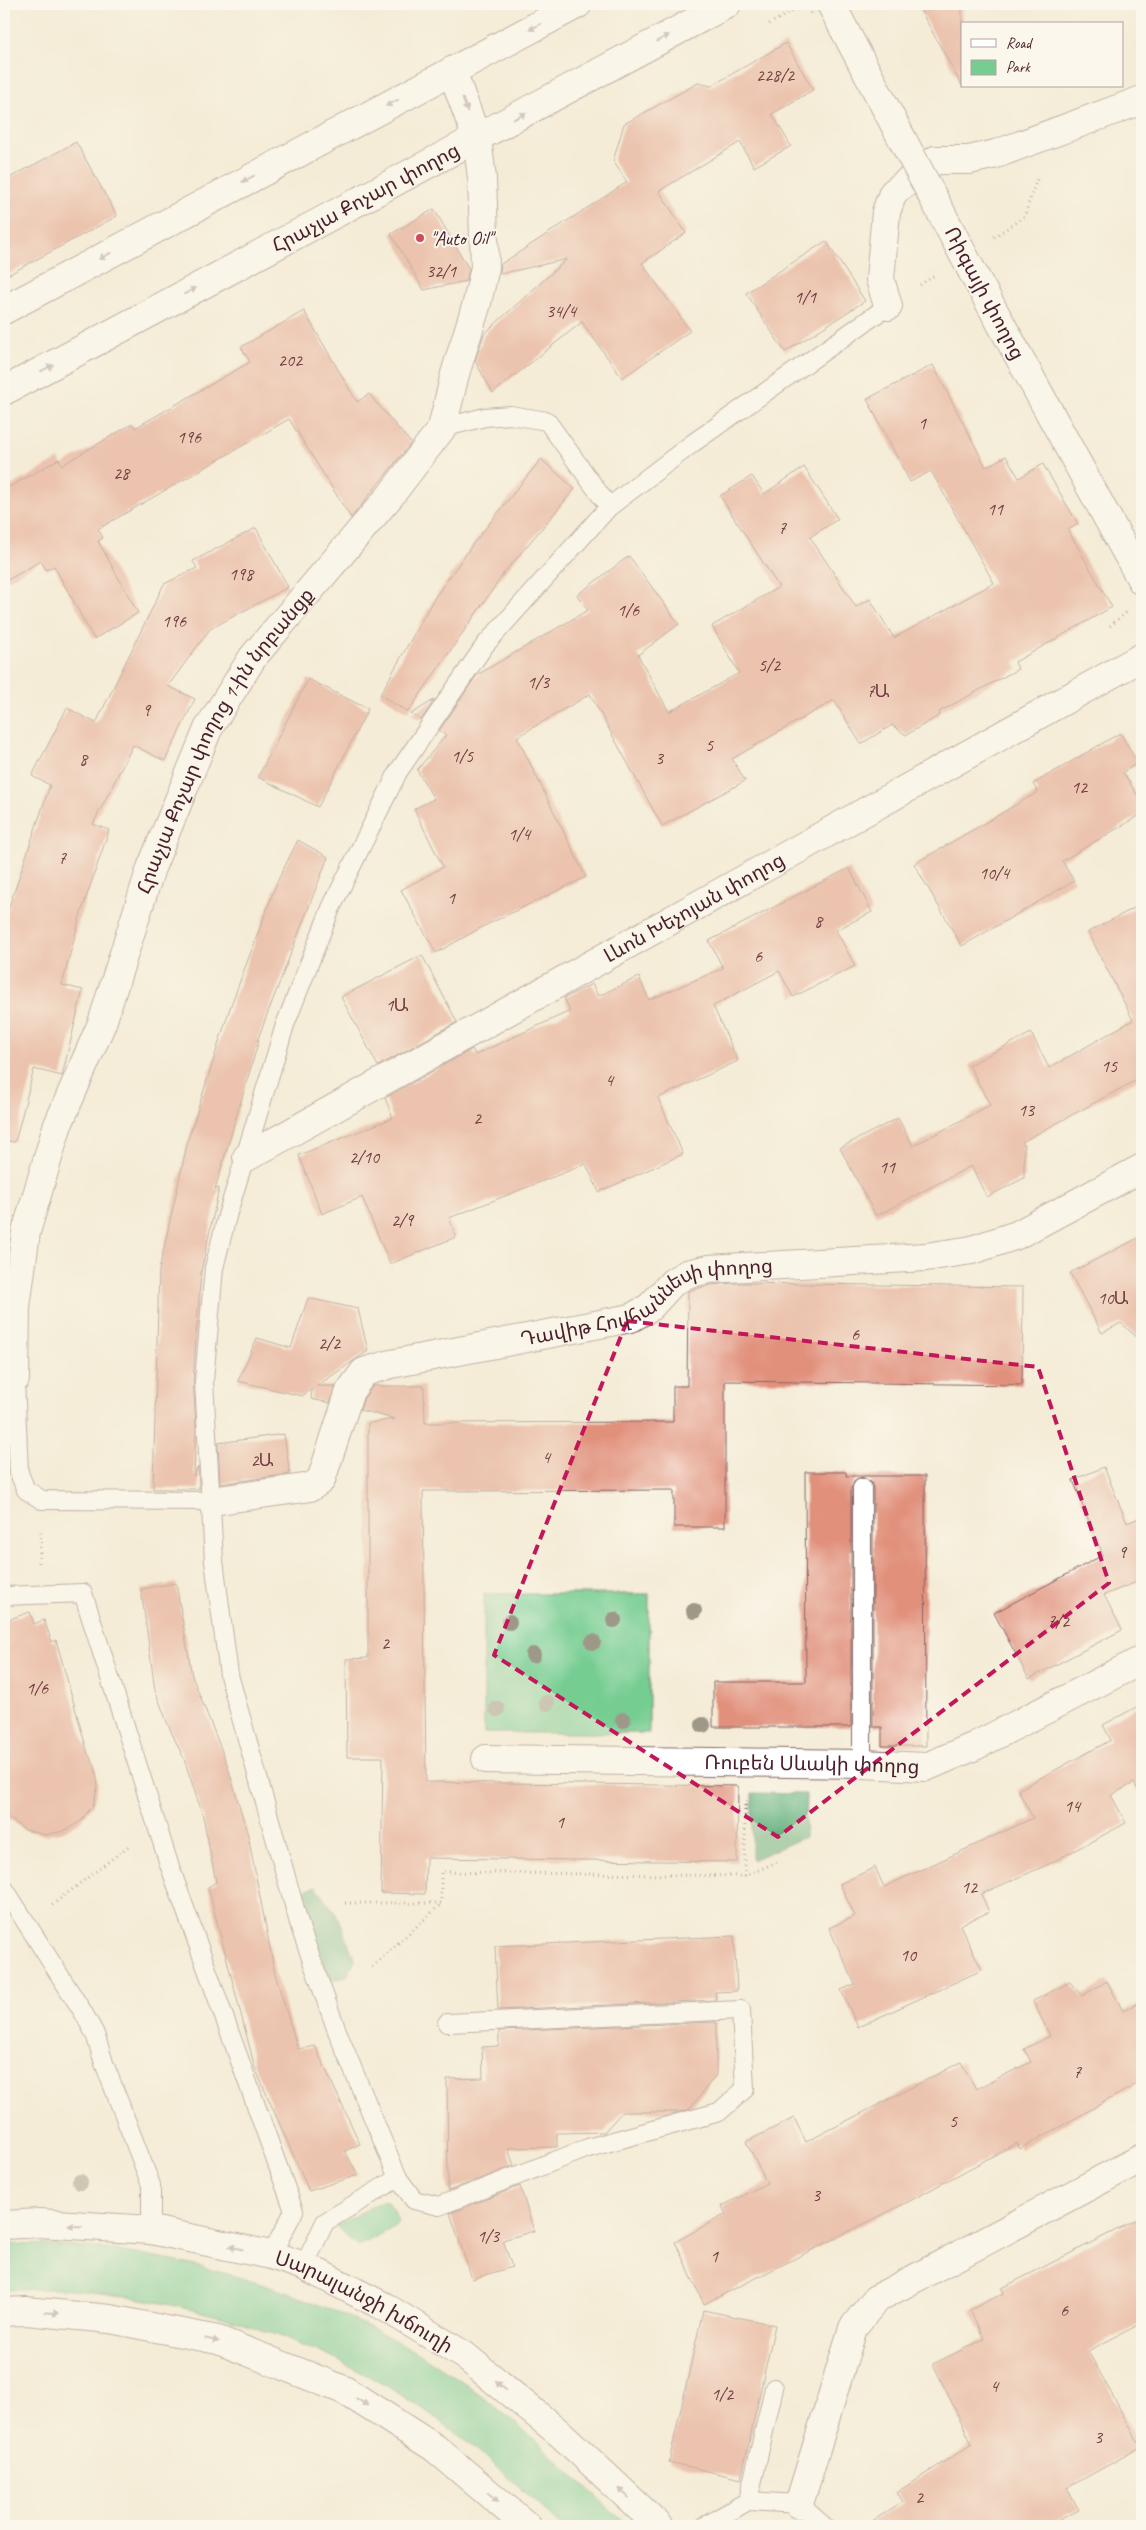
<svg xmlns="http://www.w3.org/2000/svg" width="1146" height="2530" font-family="Caveat,'Noto Sans Armenian',sans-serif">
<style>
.green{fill:#76cd92;stroke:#60765e}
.forest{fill:#60b07c;stroke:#556854}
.building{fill:#e1907c}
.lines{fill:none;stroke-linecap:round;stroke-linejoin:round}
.lane-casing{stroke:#866767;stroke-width:20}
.street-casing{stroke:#866767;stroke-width:30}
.secondary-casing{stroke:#866767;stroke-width:30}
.path{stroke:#866767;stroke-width:3;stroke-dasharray:1 4;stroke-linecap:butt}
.lane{stroke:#fff;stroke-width:18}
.street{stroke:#fff;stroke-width:28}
.secondary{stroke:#fff;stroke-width:28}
.secondary-bridge-casing{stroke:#866767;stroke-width:30;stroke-linecap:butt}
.path-bridge{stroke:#866767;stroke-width:3;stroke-dasharray:1 4;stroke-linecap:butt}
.secondary-bridge{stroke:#fff;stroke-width:28}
.tree{fill:#9e9889}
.oneway{fill:#ae9aa0}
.marked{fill:none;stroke:#c2185b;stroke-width:4;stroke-dasharray:10 6;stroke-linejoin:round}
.poi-dot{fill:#d1495b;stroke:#fbf7ec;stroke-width:2}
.labels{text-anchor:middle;stroke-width:4;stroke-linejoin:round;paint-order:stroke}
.number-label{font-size:18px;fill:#703b3f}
.street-label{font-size:20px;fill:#4a1f2b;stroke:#fbf7ec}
.poi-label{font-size:20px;fill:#4a1f2b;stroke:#fbf7ec;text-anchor:start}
</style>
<rect width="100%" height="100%" fill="#fbf7ec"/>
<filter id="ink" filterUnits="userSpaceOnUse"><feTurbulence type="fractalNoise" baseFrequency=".02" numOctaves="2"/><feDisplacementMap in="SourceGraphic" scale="10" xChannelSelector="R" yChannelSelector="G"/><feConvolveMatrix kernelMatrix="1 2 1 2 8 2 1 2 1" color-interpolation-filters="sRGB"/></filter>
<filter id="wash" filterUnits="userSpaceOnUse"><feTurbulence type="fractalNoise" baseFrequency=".0096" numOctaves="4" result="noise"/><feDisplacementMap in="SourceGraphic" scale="20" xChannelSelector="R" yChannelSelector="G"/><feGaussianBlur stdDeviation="1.12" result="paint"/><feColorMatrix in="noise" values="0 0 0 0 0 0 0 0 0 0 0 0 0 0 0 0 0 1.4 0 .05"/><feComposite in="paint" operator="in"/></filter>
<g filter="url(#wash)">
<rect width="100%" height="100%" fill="#f4ecd7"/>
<g class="green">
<rect x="484" y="1594" width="165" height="139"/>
<path d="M382,2201L388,2202L398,2221L396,2226L357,2247L336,2226Z"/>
<path d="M4,2244C31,2245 60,2244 87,2247C228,2264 367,2309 481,2396C534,2435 580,2482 628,2526H562C508,2476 453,2424 388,2387C296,2333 189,2302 83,2291C57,2288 30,2289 4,2289Z"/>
</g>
<g class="forest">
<path d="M752,1793L806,1794L805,1837L752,1860Z"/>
<path d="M316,1886L340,1920L355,1961L347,1976L330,1981L298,1892Z"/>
</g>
<g id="blocks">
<g class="building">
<path d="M917,4H962V86Z"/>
<path d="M786,43L813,90L772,114L791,146L754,167L740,142L659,191L686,233L642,263L690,331L622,378L582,322L493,393L475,361L484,334L567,259L500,274L501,264L627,182L613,161L624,124L698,83L711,86Z"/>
<path d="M76,142L117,216L4,277V181Z"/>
<path d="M434,209L469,269L466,281L424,290L391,234Z"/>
<path d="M826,241L865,301L785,352L746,293Z"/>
<path d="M304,311L357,402L369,394L411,443L351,518L289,419L98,529L103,538L98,541L138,613L94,639L54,566L46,570L41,561L4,582V490L59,459L62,465L132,424L135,428L250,362L241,347Z"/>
<path d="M933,365L986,467L1006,456L1019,478L1043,464L1078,524L1068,530L1112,607L1015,662L1018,669L939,712L940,715L906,735L892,725L861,744L834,700L732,759L745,781L662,826L590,694L517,737L586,877L484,926L436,953L401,890L443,867L414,809L434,799L417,770L446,735L439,731L477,675L588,610L577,595L629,556L679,624L638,655L669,712L739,673L712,626L779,587L720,496L752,476L764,494L804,467L838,519L810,537L856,607L870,599L894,638L994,583L931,471L910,482L867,399Z"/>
<path d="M541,459L575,489L504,573L408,712L380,695L433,600L473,544Z"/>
<path d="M256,528L288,587L210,629L168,686L195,699L165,761L133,745L93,824L109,830L80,916L62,985L83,990L62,1076L34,1069L15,1142L4,1141V922L50,785L32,776L67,708L96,723L164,584L197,568L193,561Z"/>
<path d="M308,679L368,709L318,807L258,777Z"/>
<path d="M434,700L421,720L411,714Z"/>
<path d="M1120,733L1138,763L1123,772L1142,803V814L1062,861L1074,881L962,946L914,864L1038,792L1033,784Z"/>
<path d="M298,840L328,857L257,1041L259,1040L215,1189L219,1188L201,1272L193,1380L196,1427L194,1476L198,1467L199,1489H153L159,1270L188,1140L230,1008L277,882Z"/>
<path d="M849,868L872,912L836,930L855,966L793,997L779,971L713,1006L738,1061L658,1098L683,1154L599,1192L586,1164L449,1218L456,1237L390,1264L362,1197L322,1214L299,1155L393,1118L385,1098L472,1049L475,1055L570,1011L564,998L592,984L598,996L639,977L649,1000L723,968L709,941Z"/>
<path d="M1142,904V1077L1022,1142L1024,1146V1178L987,1197L971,1166L876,1216L840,1148L898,1118L913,1146L990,1105L969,1065L1031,1033L1049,1068L1133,1020L1088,932Z"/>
<path d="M422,955L457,1022L378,1066L341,997Z"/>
<path d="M1142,1236V1342L1121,1323L1102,1333L1070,1273Z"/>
<path d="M733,1283L1023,1287L1022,1385L725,1381V1527H674V1490L423,1491L426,1782L738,1786L737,1862L426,1858L425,1894L381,1893L383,1757H347L346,1659L368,1658V1423L395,1419L360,1410L364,1398L373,1386H424L425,1423L673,1422V1386H687L688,1291L711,1285Z"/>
<path d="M308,1298L358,1309L368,1351L317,1386H335L330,1403L311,1399L312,1389L302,1396L238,1381L257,1338L291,1348Z"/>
<path d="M284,1434L290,1474L220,1484L218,1443Z"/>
<path d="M1104,1467L1127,1523L1142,1517V1580L1104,1595L1122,1630L1029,1679L994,1613L1103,1555L1073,1480Z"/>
<path d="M805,1472H846V1476H925L926,1746H882V1727H873V1488L871,1482L862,1477L856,1479L851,1488V1727H713V1682H806Z"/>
<path d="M176,1583L192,1676L227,1764L248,1835L275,1974L298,2049L315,2046L360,2144L345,2151L358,2175L309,2191L255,2068L208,1887L216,1882L203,1816L184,1759L169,1727L155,1690L141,1589Z"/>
<path d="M30,1612L34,1624L44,1620L52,1642L56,1640L88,1754L95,1766L98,1786L93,1805L81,1821L64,1831L44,1835L25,1830L8,1818L4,1811V1621Z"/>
<path d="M1142,1704V1798L1134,1783L1111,1795L1126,1823L1047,1865L981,1894L989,1912L960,1925L982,1970L858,2027L841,1990L855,1984L829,1928L855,1916L840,1884L875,1867L884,1887L1033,1818L1018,1790L1111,1740L1103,1725Z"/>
<path d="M734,1936L737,1991L715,1992L716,2000L498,2010L495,1946Z"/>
<path d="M1107,1981L1123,2011L1142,2001V2081L1020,2149L1017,2143L906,2203L704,2304L675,2242L726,2214L722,2206L767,2183L746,2142L794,2118L806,2142L961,2062L976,2089L1031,2062L1024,2049L1050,2036L1033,2001L1070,1982L1082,1996Z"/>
<path d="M716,2022V2075L690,2109L680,2112H622L604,2132L557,2133V2147L508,2148L514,2166L448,2191L447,2079L483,2078L482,2047L499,2046V2031Z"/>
<path d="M520,2186L534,2231L503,2240L512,2267L472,2279L450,2213Z"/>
<path d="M1142,2217V2323L1088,2351L1141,2447L1067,2488L1079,2510L1047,2526H864L903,2502L897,2492L972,2444L933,2364L984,2339L970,2310L1004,2293L1002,2288Z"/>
<path d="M703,2310L775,2325L741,2479L669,2462Z"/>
</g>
</g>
</g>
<g filter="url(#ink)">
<use href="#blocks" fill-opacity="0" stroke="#866767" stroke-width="1"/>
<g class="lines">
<g class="lane-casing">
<g id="lane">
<path d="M442,428L485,417L510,415L547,421L609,507"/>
<path d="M5,1379H15L19,1473L26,1490L42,1500L212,1501"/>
<path d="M4,1596L83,1593L169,1864L294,2211L271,2255"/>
<path d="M862,1764V1488"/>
<path d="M4,1888L83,2012L95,2034L104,2063L151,2185V2230"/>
<path d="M398,2178L337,2031L301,1930L229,1675L214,1561L204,1381L214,1268L227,1216L285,1025L331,908L398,772L485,645L609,507L693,443L888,306"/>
<path d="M304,2266L325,2222L398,2178L414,2200L439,2206L588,2148L719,2112L745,2089L741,2010L447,2023"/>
<path d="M748,2501L774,2388"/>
<path d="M705,2526L748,2501L799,2504L824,2526"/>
</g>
</g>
<g class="street-casing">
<g id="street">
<path d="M888,306L880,279L886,212L893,193L935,160H969L996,154L1142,100"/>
<path id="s1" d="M247,1157L1142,657"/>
<path id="s2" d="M15,1379L16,1307L26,1232L57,1127L102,1023L151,868L208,729L253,657L390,496L442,428L455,374L477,303L485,267L482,178L477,139L452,71"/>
<path id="s3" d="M212,1501L311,1487L321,1480L350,1391L364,1372L391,1364L631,1318L650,1307L673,1282L687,1274L709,1269L926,1257L972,1250L1017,1235L1142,1168"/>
<path id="s4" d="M486,1759L862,1764L926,1767L975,1746L1142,1660"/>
<path d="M799,2504L853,2328L876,2299L1142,2158"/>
</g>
</g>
<g class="secondary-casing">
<g id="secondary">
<path d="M831,4L844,29"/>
<path d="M972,271L1142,581"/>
<path d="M4,310L578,4"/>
<path id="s5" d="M4,391L727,4"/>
<path id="s6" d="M4,2225L39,2223L151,2230L271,2255L304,2266L385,2307L465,2356L563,2436L659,2526"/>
<path d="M4,2312L26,2311L110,2319L218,2340L344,2390L435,2448L527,2526"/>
</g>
</g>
<g class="path">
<path d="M769,24L796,9"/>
<path d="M994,237L1024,217L1038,176"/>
<path d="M920,285L935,275"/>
<path d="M1110,626L1127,612"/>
<path d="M39,1563L41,1529"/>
<path d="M745,1876V1797"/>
<path d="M345,1903H441V1872L745,1876L777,1862"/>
<path d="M52,1905L130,1845"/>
<path d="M372,1967L441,1904"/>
</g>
<use href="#lane" class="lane"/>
<use href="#street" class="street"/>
<use href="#secondary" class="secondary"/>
<g class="secondary-bridge-casing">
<path id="secondary-bridge" d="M844,29L972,271"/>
</g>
<path class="path-bridge" d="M805,4L812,16"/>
<use href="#secondary-bridge" class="secondary-bridge"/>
</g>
<g class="tree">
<circle cx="694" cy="1611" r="8"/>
<circle cx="614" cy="1620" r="8"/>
<circle cx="509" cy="1622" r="8"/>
<circle cx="593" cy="1642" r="8"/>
<circle cx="533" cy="1655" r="8"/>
<circle cx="547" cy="1703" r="8"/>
<circle cx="497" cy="1709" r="8"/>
<circle cx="623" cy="1720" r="8"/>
<circle cx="703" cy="1725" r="8"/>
<circle cx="80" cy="2182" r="8"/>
</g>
<defs><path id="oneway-solid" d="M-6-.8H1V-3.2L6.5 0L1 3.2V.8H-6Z" transform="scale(1.25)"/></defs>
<g class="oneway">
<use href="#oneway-solid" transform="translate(535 27) rotate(152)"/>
<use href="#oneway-solid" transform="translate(663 38) rotate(-28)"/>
<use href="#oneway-solid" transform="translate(392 103) rotate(152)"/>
<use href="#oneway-solid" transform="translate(465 105) rotate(70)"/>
<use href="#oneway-solid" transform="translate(520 116) rotate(-28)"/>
<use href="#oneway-solid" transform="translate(248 179) rotate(152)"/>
<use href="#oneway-solid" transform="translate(105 256) rotate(152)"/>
<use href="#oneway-solid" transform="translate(190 291) rotate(-28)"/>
<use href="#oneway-solid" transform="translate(47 368) rotate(-28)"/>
<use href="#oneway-solid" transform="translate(75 2226) rotate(-176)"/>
<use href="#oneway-solid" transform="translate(236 2248) rotate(-168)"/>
<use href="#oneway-solid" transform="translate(52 2313) rotate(5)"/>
<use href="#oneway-solid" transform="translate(212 2340) rotate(13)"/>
<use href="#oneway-solid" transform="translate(501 2386) rotate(-141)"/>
<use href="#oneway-solid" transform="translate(362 2402) rotate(32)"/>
<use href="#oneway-solid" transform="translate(624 2493) rotate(-137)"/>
<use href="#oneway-solid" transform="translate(493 2497) rotate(40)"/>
</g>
</g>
<path d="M0 0H1146V2530H0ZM627,1321L1038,1367L1109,1583L778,1837L494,1655Z" fill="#f4ecd7" fill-opacity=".55" fill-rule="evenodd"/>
<path class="marked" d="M627,1321L1038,1367L1109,1583L778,1837L494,1655Z"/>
<circle class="poi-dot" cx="420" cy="238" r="5"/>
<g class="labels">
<g class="number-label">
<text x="775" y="81">228/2</text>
<text x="441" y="277">32/1</text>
<text x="805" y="303">1/1</text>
<text x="561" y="317">34/4</text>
<text x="290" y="366">202</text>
<text x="922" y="429">1</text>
<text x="189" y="443">196</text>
<text x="121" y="479">28</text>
<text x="995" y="515">11</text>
<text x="782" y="534">7</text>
<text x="241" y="580">198</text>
<text x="628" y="616">1/6</text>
<text x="174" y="627">196</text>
<text x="769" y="671">5/2</text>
<text x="538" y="688">1/3</text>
<text x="878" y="697">7Ա</text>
<text x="146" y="716">9</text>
<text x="709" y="751">5</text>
<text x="462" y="762">1/5</text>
<text x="659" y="764">3</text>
<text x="83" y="765">8</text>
<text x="1079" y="793">12</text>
<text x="519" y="840">1/4</text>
<text x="62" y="864">7</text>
<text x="994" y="879">10/4</text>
<text x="451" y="904">1</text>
<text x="818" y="927">8</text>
<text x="758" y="962">6</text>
<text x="397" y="1011">1Ա</text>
<text x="1109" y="1072">15</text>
<text x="609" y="1086">4</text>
<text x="1026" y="1116">13</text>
<text x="477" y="1124">2</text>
<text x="364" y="1163">2/10</text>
<text x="887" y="1173">11</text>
<text x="402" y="1226">2/9</text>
<text x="1113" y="1304">10Ա</text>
<text x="855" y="1340">6</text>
<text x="329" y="1349">2/2</text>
<text x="546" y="1463">4</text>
<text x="262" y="1466">2Ա</text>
<text x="1122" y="1558">9</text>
<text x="1058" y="1627">7/2</text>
<text x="385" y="1649">2</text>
<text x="37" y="1694">1/6</text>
<text x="1072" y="1812">14</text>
<text x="560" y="1828">1</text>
<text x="969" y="1893">12</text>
<text x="908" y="1961">10</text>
<text x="1077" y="2078">7</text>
<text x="953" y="2127">5</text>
<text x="816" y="2201">3</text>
<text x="488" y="2242">1/3</text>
<text x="714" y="2262">1</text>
<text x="1064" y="2316">6</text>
<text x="994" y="2392">4</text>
<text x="722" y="2400">1/2</text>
<text x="1098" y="2443">3</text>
<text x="919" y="2503">2</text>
</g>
<g class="street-label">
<text dy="7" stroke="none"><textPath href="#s5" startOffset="410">Հրաչյա Քոչար փողոց</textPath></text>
<text transform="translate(985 293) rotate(62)" y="7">Ռիգայի փողոց</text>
<text dy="7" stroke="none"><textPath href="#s2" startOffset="681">Հրաչյա Քոչար փողոց 1-ին նրբանցք</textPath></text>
<text dy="7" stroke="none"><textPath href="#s1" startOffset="512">Լևոն Խեչոյան փողոց</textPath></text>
<text dy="7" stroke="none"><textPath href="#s3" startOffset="525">Դավիթ Հովհաննեսի փողոց</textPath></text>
<text dy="7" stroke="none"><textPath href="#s4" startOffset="326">Ռուբեն Սևակի փողոց</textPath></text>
<text dy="7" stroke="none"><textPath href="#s6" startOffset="374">Սարալանջի խճուղի</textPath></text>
</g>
<g class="poi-label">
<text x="430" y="245">"Auto Oil"</text>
</g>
</g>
<rect width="1146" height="2530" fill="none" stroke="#fbf7ec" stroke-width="20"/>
<rect x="961" y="22" width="162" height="65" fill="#fbf7ec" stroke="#b4a19f"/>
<rect x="971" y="39" width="25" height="8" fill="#ffffff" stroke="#b4a19f"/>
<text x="1006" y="48" font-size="15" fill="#4a1f2b">Road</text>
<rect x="971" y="60" width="25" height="15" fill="#76cd92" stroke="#b4a19f"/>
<text x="1006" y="72" font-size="15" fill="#4a1f2b">Park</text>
</svg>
